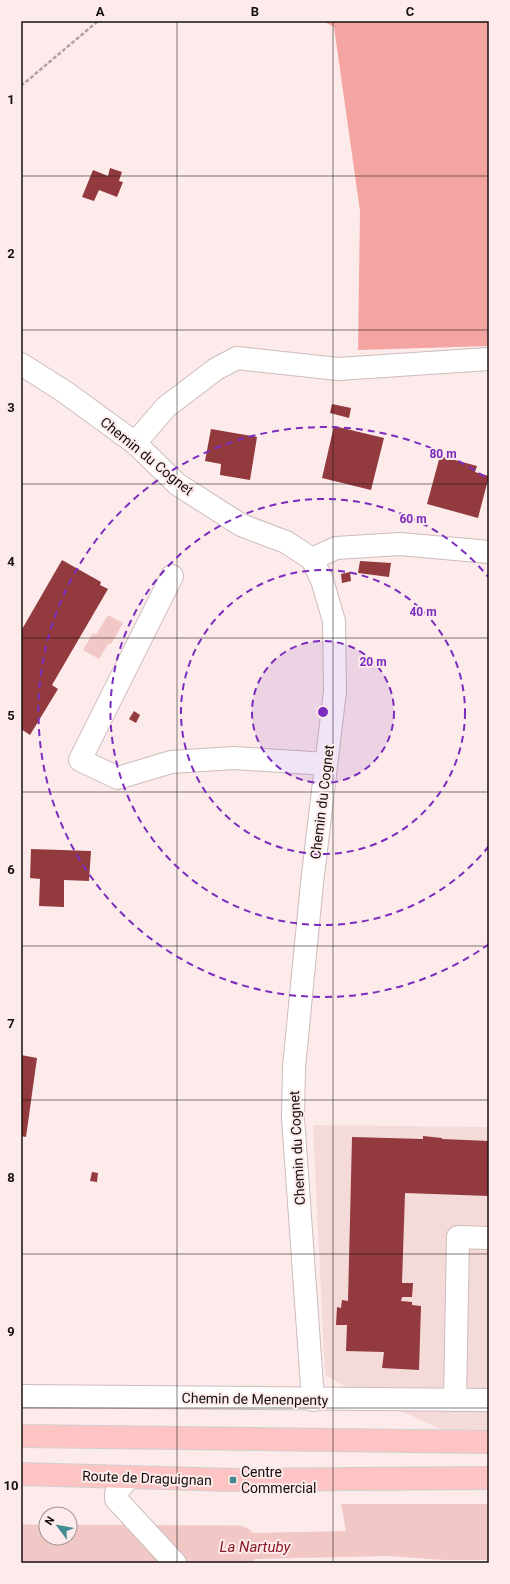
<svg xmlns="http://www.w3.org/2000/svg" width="510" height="1584" font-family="Roboto,sans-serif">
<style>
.built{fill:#f4dbda}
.forest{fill:#f4a5a2}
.water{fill:#f2c8c6}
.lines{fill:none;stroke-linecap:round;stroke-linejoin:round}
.river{stroke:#f2c8c6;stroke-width:43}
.building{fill:#923a3d}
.minor-casing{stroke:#cdbcbb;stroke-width:24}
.major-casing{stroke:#d0cfcf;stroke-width:24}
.path{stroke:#aea1a0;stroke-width:2.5;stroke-dasharray:4 2;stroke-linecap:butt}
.minor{stroke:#fff;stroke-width:22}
.major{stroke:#fdc4c3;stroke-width:22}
.grid{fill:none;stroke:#150f0f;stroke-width:1;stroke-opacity:0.55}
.ring{fill:none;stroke:#7b2cbf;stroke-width:2;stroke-dasharray:7 5}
.poi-dot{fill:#438b90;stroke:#fcebea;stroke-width:1.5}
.labels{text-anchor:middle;stroke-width:4;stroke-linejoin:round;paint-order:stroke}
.street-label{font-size:14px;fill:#150f0f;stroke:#fcebea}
.poi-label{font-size:14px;fill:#150f0f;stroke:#fcebea;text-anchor:start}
.water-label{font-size:15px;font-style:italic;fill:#8c1927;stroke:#fcebea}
.centre{fill:#7b2cbf;stroke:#fcebea;stroke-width:2}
.ring-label{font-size:12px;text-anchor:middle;font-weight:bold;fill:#7b2cbf;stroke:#fcebea;stroke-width:4;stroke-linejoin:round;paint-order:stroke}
.neatline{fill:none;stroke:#150f0f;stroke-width:1.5}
.grid-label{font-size:13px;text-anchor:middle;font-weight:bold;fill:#150f0f}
</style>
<rect width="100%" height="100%" fill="#fcebea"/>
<path class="built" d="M313,1125L489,1127V1450L346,1387L325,1375Z"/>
<path class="forest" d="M323,21H489V346L358,350L360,211L334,27Z"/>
<g class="water">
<path d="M108,615L123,623L111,644H108L99,659L83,650L93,633L96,635Z"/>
<path d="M341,1504H489V1560H444L388,1556L209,1560L193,1563L166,1535L346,1531Z"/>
<path d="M21,1535H46V1538H70V1535H136L159,1560L130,1563L84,1562L59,1559L21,1560Z"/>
</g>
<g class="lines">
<path class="river" d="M21,1546L237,1547"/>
</g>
<g class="building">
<path d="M110,168L122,172L119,181L123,182L117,197L99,190L94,201L82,197L93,170L108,176Z"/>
<path d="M332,404L351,408L349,418L330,413Z"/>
<path d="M334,426L384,438L371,490L322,478Z"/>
<path d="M211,429L257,437L250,480L220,475L221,464L205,461Z"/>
<path d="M440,456L477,466L475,472L489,476L478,518L427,504Z"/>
<path d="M62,560L101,582L100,585L108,589L52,685L58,689L30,735L21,729V631Z"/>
<path d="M360,561L391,563L389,577L358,573Z"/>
<path d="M350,572L351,581L342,583L341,574Z"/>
<path d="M134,711L140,715L136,723L129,719Z"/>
<path d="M31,849L91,851L89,881L64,880V907L39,906L40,879L30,878Z"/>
<path d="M21,1055L37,1058L26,1137L21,1136Z"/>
<path d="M423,1136L442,1138V1139L489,1141V1196L405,1193L402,1283H413L412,1297H402L401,1301L412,1302V1305L421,1306L419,1370L382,1368L384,1352L346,1351L347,1325H336L337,1307L341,1308L342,1300L348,1301L352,1137L423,1139Z"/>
<path d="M92,1172L98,1173L97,1182L90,1181Z"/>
</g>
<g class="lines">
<g class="minor-casing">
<g id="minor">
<path d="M21,364L65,392L135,443L177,484L241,525L286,542L312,559L322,580L334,621L335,691L312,883L294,1067L293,1118L313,1400"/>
<path d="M135,443L166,407L216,369L237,358L338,369L489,359"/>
<path d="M312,559L336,548L400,544L489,552"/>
<path d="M172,576L80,760L118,778L171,762L234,758L326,764"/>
<path d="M21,1396L489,1400"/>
<path d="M455,1400L458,1237L489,1238"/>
<path d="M129,1477L116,1493V1499L175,1563"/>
</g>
</g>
<g class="major-casing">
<g id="major">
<path d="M21,1436L489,1442"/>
<path d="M21,1474L233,1480L489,1478"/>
</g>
</g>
<path class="path" d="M21,86L98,21"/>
<use href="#minor" class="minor"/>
<use href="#major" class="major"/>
</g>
<path class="grid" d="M177,21V1563M333,21V1563M21,176H489M21,330H489M21,484H489M21,638H489M21,792H489M21,946H489M21,1100H489M21,1254H489M21,1408H489"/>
<circle cx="323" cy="712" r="71" fill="#7b2cbf" fill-opacity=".12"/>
<g class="ring">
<circle cx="323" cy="712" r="71"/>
<circle cx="323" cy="712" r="142"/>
<path d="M489 846A213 213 0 1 1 489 578"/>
<path d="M489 944A285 285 0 1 1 489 480"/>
</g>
<rect class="poi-dot" x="229" y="1476" width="8" height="8" rx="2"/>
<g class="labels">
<g class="street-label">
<text transform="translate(147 456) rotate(39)" y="5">Chemin du Cognet</text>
<text transform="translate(322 802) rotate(-83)" y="5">Chemin du Cognet</text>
<text transform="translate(297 1148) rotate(-93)" y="5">Chemin du Cognet</text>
<text transform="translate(255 1399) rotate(1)" y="5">Chemin de Menenpenty</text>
<text transform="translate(147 1478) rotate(2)" y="5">Route de Draguignan</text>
</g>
<g class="poi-label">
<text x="241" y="1477">Centre<tspan x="241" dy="16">Commercial</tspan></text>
</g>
<g class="water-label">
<text x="255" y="1552">La Nartuby</text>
</g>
</g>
<circle cx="323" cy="712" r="6" class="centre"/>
<g class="ring-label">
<text x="443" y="458">80 m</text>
<text x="413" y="523">60 m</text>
<text x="423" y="616">40 m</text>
<text x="373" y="666">20 m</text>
</g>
<rect width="510" height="1584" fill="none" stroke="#fcebea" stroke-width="44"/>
<g transform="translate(58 1526) rotate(302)"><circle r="19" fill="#fcebea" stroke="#a09392"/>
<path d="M0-3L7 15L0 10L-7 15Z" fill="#438b90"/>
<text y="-6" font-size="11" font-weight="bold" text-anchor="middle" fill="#150f0f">N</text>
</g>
<rect x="22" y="22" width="466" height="1540" class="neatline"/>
<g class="grid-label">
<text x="100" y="16">A</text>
<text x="255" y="16">B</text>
<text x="410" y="16">C</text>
<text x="11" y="104">1</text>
<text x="11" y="258">2</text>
<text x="11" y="412">3</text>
<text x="11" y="566">4</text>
<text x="11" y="720">5</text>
<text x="11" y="874">6</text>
<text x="11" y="1028">7</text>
<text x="11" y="1182">8</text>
<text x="11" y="1336">9</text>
<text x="11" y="1490">10</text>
</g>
</svg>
